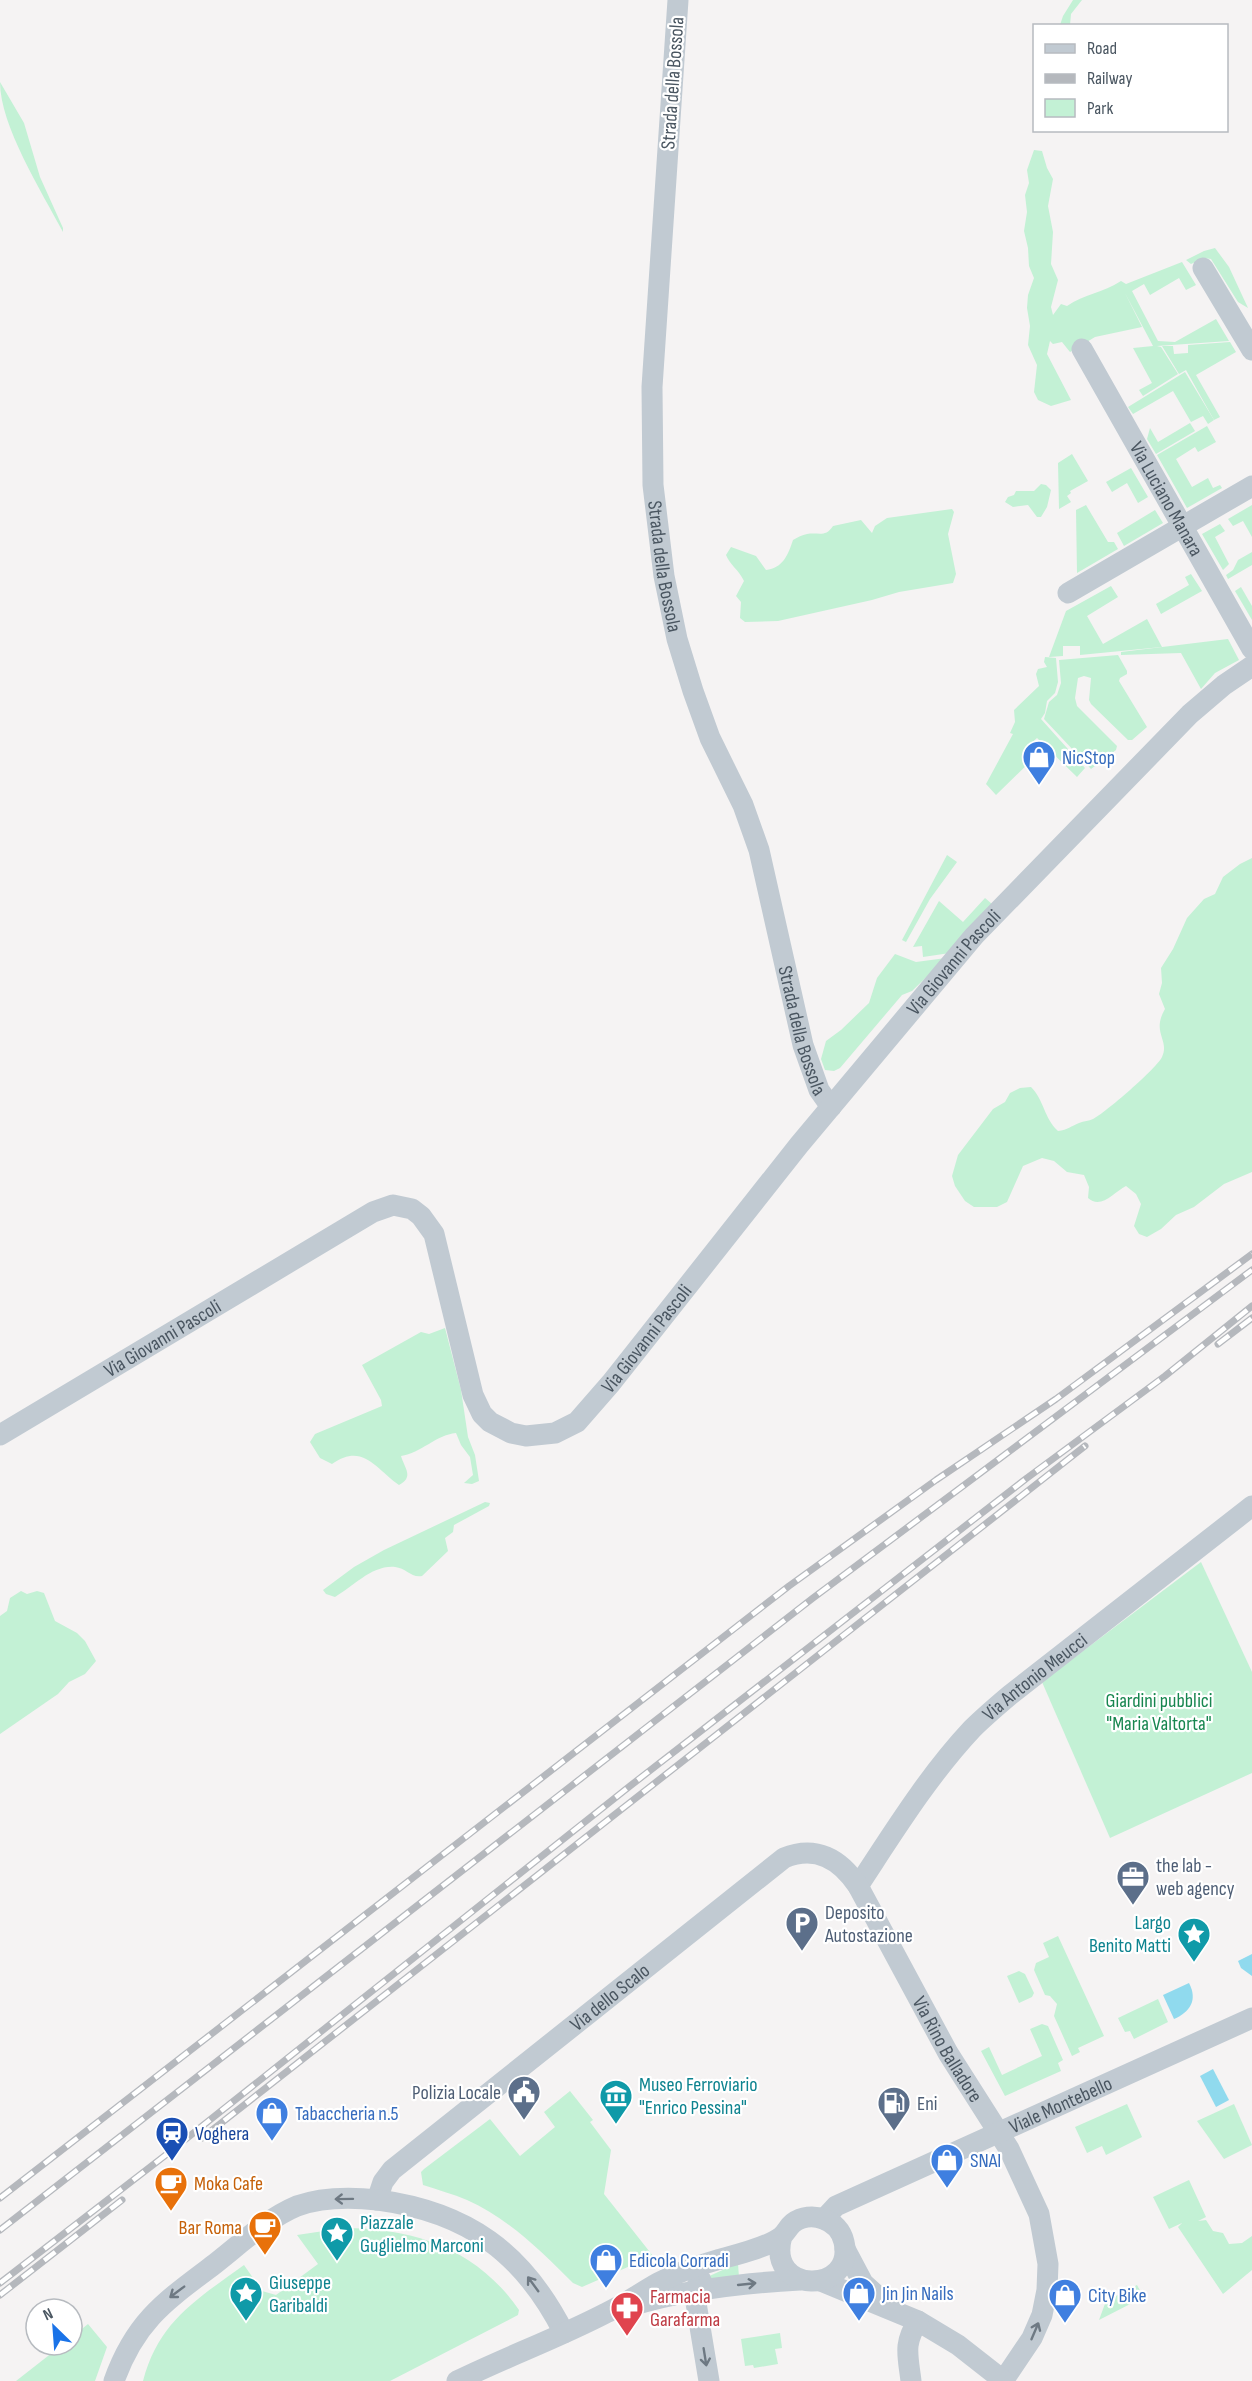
<svg xmlns="http://www.w3.org/2000/svg" width="1252" height="2381" font-family="'Sofia Sans Condensed',sans-serif">
<style>
.green{fill:#c3f1d5}
.water{fill:#90daee}
.lines{fill:none;stroke-linecap:round;stroke-linejoin:round}
.minor{stroke:#c1cad2;stroke-width:21}
.rail-casing{stroke:#b5b8bd;stroke-width:7}
.rail{stroke:#fff;stroke-width:4.5;stroke-dasharray:14;stroke-linecap:butt}
.oneway{stroke:#6e7983}
.labels{text-anchor:middle;stroke-width:4.5;stroke-linejoin:round;paint-order:stroke}
.street-label{font-size:20px;fill:#4a5661;stroke:#fff}
.shop-label{font-size:20px;fill:#366cbe;stroke:#fff;text-anchor:start}
.park-label{font-size:20px;fill:#17864f;stroke:#fff}
.service-label{font-size:20px;fill:#4e5e75;stroke:#fff;text-anchor:start}
.culture-label{font-size:20px;fill:#0d838f;stroke:#fff;text-anchor:start}
.transit-label{font-size:20px;fill:#164399;stroke:#fff;text-anchor:start}
.food-label{font-size:20px;fill:#c56008;stroke:#fff;text-anchor:start}
.health-label{font-size:20px;fill:#be3a42;stroke:#fff;text-anchor:start}
</style>
<rect width="100%" height="100%" fill="#f5f3f3"/>
<g class="green">
<path d="M1073,0H1082L1071,14L1070,25H1060L1063,16Z"/>
<path d="M0,82L24,123L40,177L63,228V232C42,192 0,126 0,82Z"/>
<path d="M1034,150L1042,151L1047,168L1053,179L1048,206L1053,232L1051,264L1058,280L1051,307L1053,315L1061,304L1067,306C1084,294 1103,293 1121,281L1126,284L1182,262L1196,285L1186,290L1179,278L1150,295L1144,284L1132,291L1158,341L1175,342L1216,319L1229,341L1157,346L1161,347L1178,374L1143,396L1139,390L1152,383L1133,348L1153,346L1125,293L1142,327L1095,337L1070,352L1062,342L1053,344L1050,341L1047,354L1071,400L1051,406L1038,400L1034,392L1037,365L1028,345L1030,326L1027,308L1028,295L1034,278L1029,266L1028,248L1024,231L1027,212L1025,195L1029,183L1027,170Z"/>
<path d="M1215,248L1229,267L1248,308L1238,302L1211,259L1204,258L1191,264L1186,260L1204,251Z"/>
<path d="M1230,342L1236,352L1196,375L1220,417L1214,420L1186,370L1179,374L1162,346H1173L1174,354L1188,353V345Z"/>
<path d="M1185,372L1214,420L1208,424L1203,416L1191,422L1173,391L1133,414L1128,407Z"/>
<path d="M1190,423L1195,431L1156,454L1147,439L1150,428L1158,442Z"/>
<path d="M1207,426L1216,442L1198,452L1195,447L1176,459L1192,487L1208,478L1213,488L1220,485L1222,488L1187,508L1157,455Z"/>
<path d="M1072,454L1088,481L1070,491L1071,493L1067,496L1071,502L1059,509L1058,463Z"/>
<path d="M1131,468L1148,497L1138,503L1127,483L1112,492L1106,482Z"/>
<path d="M1041,484L1046,485L1051,490L1047,507L1041,517H1037L1028,505L1013,507L1005,502L1008,497L1014,495L1016,491H1034Z"/>
<path d="M1086,505L1108,542H1114L1118,549L1077,573L1076,510Z"/>
<path d="M1252,505V537L1243,521L1233,526L1228,519Z"/>
<path d="M952,509L954,512L948,534L956,574L953,583L899,592L872,600L778,621L745,622L740,618L741,602L736,596L744,581C739,570 730,565 726,555L731,547L756,556L766,570C783,568 788,555 793,540C798,537 802,535 807,534C819,532 825,538 833,526L861,520L872,533L875,526L887,518Z"/>
<path d="M1155,510L1163,523L1124,546L1117,533Z"/>
<path d="M1220,524L1225,531L1215,537L1229,564L1223,570L1202,534Z"/>
<path d="M1252,552V565L1228,579L1226,575L1233,570L1238,560Z"/>
<path d="M1191,574L1202,591L1161,614L1156,604L1189,585L1185,577Z"/>
<path d="M1111,586L1118,597L1087,616L1103,644L1147,619L1162,647L1080,655V646H1063V656L1049,657L1066,611Z"/>
<path d="M1241,587L1252,606V620L1235,591Z"/>
<path d="M1228,639L1239,660L1215,673L1201,689L1181,653L1121,655V652Z"/>
<path d="M1118,655L1127,671V674L1120,678L1119,681L1147,727L1132,740H1128L1091,704L1089,700L1091,678L1084,676L1078,678L1075,698L1077,706L1117,746L1116,750L1091,769L1044,719L1049,702L1057,695L1061,683L1059,660Z"/>
<path d="M1045,657L1056,658L1058,682L1055,693L1047,701L1045,713L1041,719L1085,768L1077,777L1037,738L1025,749L1033,759L996,795L986,784L1013,734L1010,733L1015,722L1014,710L1039,686L1036,674L1038,669L1047,667L1044,662Z"/>
<path d="M947,855L957,862L930,899L906,942L902,940Z"/>
<path d="M1252,858V1172L1224,1184L1194,1207L1176,1215L1161,1229L1147,1237L1139,1234L1134,1226L1141,1204L1136,1194L1126,1186C1114,1192 1101,1210 1088,1198L1089,1187L1084,1175L1067,1172L1054,1161L1042,1158L1023,1166L1007,1202L997,1207H974L965,1201L955,1186L952,1176L958,1155L993,1109L1005,1102L1010,1093L1020,1088L1031,1087C1044,1100 1044,1118 1058,1131C1068,1130 1071,1126 1079,1123C1084,1121 1089,1121 1093,1119C1104,1114 1158,1067 1162,1057C1170,1040 1151,1033 1165,1009L1159,994L1162,983L1161,968L1173,949L1187,918L1204,899L1215,894L1223,877L1240,864Z"/>
<path d="M985,898L992,904L950,953L923,957L922,946L913,947L939,901L963,922Z"/>
<path d="M895,954L916,962L946,958L912,991L902,995L840,1068L834,1071L825,1070L821,1059L826,1041L841,1030L869,1003L877,978Z"/>
<path d="M445,1328L461,1390L468,1437L475,1455L479,1481L472,1484L464,1483L473,1475L470,1457L461,1445L456,1433C436,1435 421,1453 401,1456C405,1469 414,1477 399,1485C376,1469 363,1442 332,1464L320,1458L310,1442L315,1434L382,1406L381,1400L362,1365L421,1332L429,1334Z"/>
<path d="M485,1502L490,1503L489,1506L454,1525L453,1532L445,1538L448,1551L422,1576C411,1578 406,1568 395,1567C372,1565 354,1586 335,1597L326,1594L323,1590L354,1567L384,1550Z"/>
<path d="M1201,1562L1252,1672V1773L1110,1838L1042,1682Z"/>
<path d="M21,1591L27,1594L37,1591L44,1593L55,1621L77,1633L85,1641L96,1661L85,1674L69,1682L58,1694L0,1734V1616L7,1611L10,1598Z"/>
<path d="M1058,1936L1104,2036L1078,2048L1080,2052L1072,2056L1054,2016L1057,2004L1050,1996L1045,1995L1034,1970L1036,1963L1049,1957L1043,1943Z"/>
<path d="M1019,1971L1025,1974L1034,1993L1032,1997L1019,2003L1007,1976Z"/>
<path d="M1158,1999L1168,2022L1134,2039L1130,2031L1125,2032L1118,2018Z"/>
<path d="M1042,2024L1048,2026L1063,2060L1058,2063L1061,2071L1005,2096L981,2051L989,2047L1002,2075L1042,2056L1030,2029Z"/>
<path d="M570,2091L593,2120L590,2122L611,2150L604,2194L653,2256L582,2287L573,2283C541,2251 509,2219 467,2200C453,2194 438,2190 423,2185L421,2172L424,2169L490,2119L520,2156L555,2127L544,2112Z"/>
<path d="M1127,2104L1142,2137L1106,2155L1102,2146L1087,2153L1075,2127Z"/>
<path d="M1234,2104L1252,2145L1224,2159L1197,2121Z"/>
<path d="M1189,2180L1206,2217L1198,2221L1206,2220L1213,2231L1223,2233L1229,2244L1242,2243L1252,2236V2270L1223,2294L1178,2227L1182,2223L1169,2229L1153,2197Z"/>
<path d="M344,2228C415,2228 478,2250 519,2310L518,2315L390,2381H143C159,2321 196,2300 244,2265L262,2291L276,2295L318,2264L297,2235Z"/>
<path d="M738,2263L739,2278H705Z"/>
<path d="M1137,2285L1142,2294L1136,2297L1138,2300L1099,2320L1106,2301Z"/>
<path d="M88,2324L107,2347L95,2381H16L62,2345H72V2337Z"/>
<path d="M780,2333L782,2348L775,2349L778,2364L754,2368L753,2365L745,2366L741,2339Z"/>
</g>
<g class="water">
<path d="M1252,1954V1976L1241,1968L1238,1961Z"/>
<path d="M1189,1983C1198,2000 1190,2012 1174,2019L1163,1995Z"/>
<path d="M1213,2069L1229,2100L1216,2107L1200,2076Z"/>
</g>
<g class="lines">
<g class="minor">
<path id="s1" d="M678,0L652,387L653,485L664,576L677,639L693,691L710,738L743,805L759,850L803,1045L819,1090L831,1107"/>
<path d="M1203,268L1252,350"/>
<path id="s2" d="M1082,349L1252,649"/>
<path d="M1068,593L1252,486"/>
<path id="s3" d="M0,1435L373,1212L393,1205L412,1209L421,1216L434,1234L473,1395L482,1414L490,1422L511,1433L526,1436L555,1433L577,1422L611,1383L799,1145L974,936L1190,714L1224,685L1252,666"/>
<path id="s4" d="M858,1886C893,1833 928,1776 972,1729C984,1717 997,1706 1010,1695L1252,1506"/>
<path id="s5" d="M377,2200L383,2182L392,2170L784,1858C816,1845 840,1859 858,1886L948,2053L1009,2149L1039,2214L1048,2264L1047,2290L1042,2315L1032,2338L1003,2381"/>
<path id="s6" d="M824,2219L836,2206L1252,2018"/>
<path d="M845,2249L863,2283L884,2302"/>
<path d="M701,2280L694,2291L709,2381"/>
<path d="M821,2281L918,2321L958,2345L1004,2381"/>
<path d="M634,2305C688,2289 744,2283 800,2280"/>
<path d="M114,2381C135,2322 164,2302 212,2266C238,2246 266,2219 297,2206C322,2197 351,2197 378,2200C467,2212 523,2252 564,2333"/>
<path d="M457,2381C506,2357 558,2338 606,2313C624,2305 640,2293 658,2283C676,2273 696,2266 717,2260C735,2255 766,2248 781,2237C786,2233 788,2227 793,2223C811,2210 839,2219 844,2242C856,2294 765,2296 782,2236"/>
<path d="M911,2381C908,2355 903,2344 918,2321"/>
</g>
<g class="rail-casing">
<g id="rail">
<path d="M1218,1344L1252,1318"/>
<path d="M202,2138L1085,1446"/>
<path d="M0,2198L789,1586L936,1480L1056,1399L1252,1254"/>
<path d="M0,2230L813,1598L1252,1270"/>
<path d="M0,2283L167,2154L630,1786L1027,1478L1165,1376L1252,1306"/>
<path d="M0,2295L122,2200"/>
</g>
</g>
<use href="#rail" class="rail"/>
</g>
<defs><path id="oneway-shaft" d="M-6 0H5M1.5-3L5.5 0L1.5 3" fill="none" stroke-width="1.6" stroke-linecap="round" stroke-linejoin="round" transform="scale(1.5)"/></defs>
<g class="oneway">
<use href="#oneway-shaft" transform="translate(344 2199) rotate(179)"/>
<use href="#oneway-shaft" transform="translate(533 2284) rotate(-126)"/>
<use href="#oneway-shaft" transform="translate(747 2284) rotate(-6)"/>
<use href="#oneway-shaft" transform="translate(177 2292) rotate(143)"/>
<use href="#oneway-shaft" transform="translate(1035 2331) rotate(-67)"/>
<use href="#oneway-shaft" transform="translate(705 2357) rotate(81)"/>
</g>
<defs>
<g id="shop-pin" transform="scale(1.725)"><path d="M0 17L-7.5 6A9.5 9.5 0 1 1 7.5 6Z" fill="#3f7fe0" stroke="#fff"/><path d="M-5-2.5h2.3a2.7 3.5 0 0 1 5.4 0H5L5.5 6h-11ZM-1.5-2.5h3a1.5 2.3 0 0 0-3 0Z" fill="#fff"/></g>
<g id="office-pin" transform="scale(1.725)"><path d="M0 17L-7.5 6A9.5 9.5 0 1 1 7.5 6Z" fill="#5c6f8a" stroke="#fff"/><path d="M-6-3h4V-5.5h4V-3h4V5H-6ZM-1-4.5V-3h2v-1.5ZM-6 0V1H6V0Z" fill="#fff"/></g>
<g id="parking-pin" transform="scale(1.725)"><path d="M0 17L-7.5 6A9.5 9.5 0 1 1 7.5 6Z" fill="#5c6f8a" stroke="#fff"/><path d="M-3.5-5.5H1a3.5 3.5 0 0 1 0 7H-1V5.5H-3.5ZM-1-3.4V-.6H.8a1.4 1.4 0 0 0 0-2.8Z" fill="#fff"/></g>
<g id="sight-pin" transform="scale(1.725)"><path d="M0 17L-7.5 6A9.5 9.5 0 1 1 7.5 6Z" fill="#0f9aa8" stroke="#fff"/><path d="M0-6L1.8-2.2L6-1.7L2.9 1.2L3.7 5.4L0 3.3L-3.7 5.4L-2.9 1.2L-6-1.7L-1.8-2.2Z" fill="#fff"/></g>
<g id="civic-pin" transform="scale(1.725)"><path d="M0 17L-7.5 6A9.5 9.5 0 1 1 7.5 6Z" fill="#5c6f8a" stroke="#fff"/><path d="M-.6-6.5H3V-4.5H.6V-3L4-1V1h2V6H-6V1h2V-1L-.6-3ZM-1.2 2.5V6h2.4V2.5Z" fill="#fff"/></g>
<g id="museum-pin" transform="scale(1.725)"><path d="M0 17L-7.5 6A9.5 9.5 0 1 1 7.5 6Z" fill="#0f9aa8" stroke="#fff"/><path d="M0-6L6-3V-2H-6V-3ZM-5-1h2V3h-2ZM-1-1h2V3h-2ZM3-1h2V3H3ZM-6 4H6V6H-6Z" fill="#fff"/></g>
<g id="fuel-pin" transform="scale(1.725)"><path d="M0 17L-7.5 6A9.5 9.5 0 1 1 7.5 6Z" fill="#5c6f8a" stroke="#fff"/><path d="M-5.5-6h7V0h2V4h1.3V-2.5L3-4.5l.8-.8L6-3V5H2.5V1h-1V6h-7ZM-4.2-4.7v3.2H.2V-4.7Z" fill="#fff"/></g>
<g id="station-pin" transform="scale(1.725)"><path d="M0 17L-7.5 6A9.5 9.5 0 1 1 7.5 6Z" fill="#1a4fb4" stroke="#fff"/><path d="M-3-6H3Q5-6 5-4V2Q5 4 3 4L4.5 6H3L1.5 4h-3L-3 6H-4.5L-3 4Q-5 4-5 2V-4Q-5-6-3-6ZM-3.5-4v3h7v-3ZM-3.5 1v1.5H-2V1ZM2 1v1.5H3.5V1Z" fill="#fff"/></g>
<g id="cafe-pin" transform="scale(1.725)"><path d="M0 17L-7.5 6A9.5 9.5 0 1 1 7.5 6Z" fill="#e8710a" stroke="#fff"/><path d="M-5.5-4.5H6V0H3Q3 3.5 0 3.5H-2.5Q-5.5 3.5-5.5 0ZM3-3.2v2h1.7v-2ZM-6 4.5H4V6H-6Z" fill="#fff"/></g>
<g id="pharmacy-pin" transform="scale(1.725)"><path d="M0 17L-7.5 6A9.5 9.5 0 1 1 7.5 6Z" fill="#e0444e" stroke="#fff"/><path d="M-2-6h4v4h4v4h-4v4h-4v-4h-4v-4h4Z" fill="#fff"/></g>
</defs>
<g fill-rule="evenodd">
<use href="#shop-pin" x="1039" y="757"/>
<use href="#office-pin" x="1133" y="1877"/>
<use href="#parking-pin" x="802" y="1923"/>
<use href="#sight-pin" x="1194" y="1934"/>
<use href="#civic-pin" x="524" y="2092"/>
<use href="#museum-pin" x="616" y="2096"/>
<use href="#fuel-pin" x="894" y="2103"/>
<use href="#shop-pin" x="272" y="2113"/>
<use href="#station-pin" x="172" y="2133"/>
<use href="#shop-pin" x="947" y="2160"/>
<use href="#cafe-pin" x="171" y="2183"/>
<use href="#cafe-pin" x="265" y="2227"/>
<use href="#sight-pin" x="337" y="2233"/>
<use href="#shop-pin" x="606" y="2260"/>
<use href="#sight-pin" x="246" y="2293"/>
<use href="#shop-pin" x="859" y="2293"/>
<use href="#shop-pin" x="1065" y="2295"/>
<use href="#pharmacy-pin" x="627" y="2308"/>
</g>
<g class="labels">
<g class="street-label">
<text transform="translate(672 83) rotate(-86)" y="7">Strada della Bossola</text>
<text dy="7" stroke="none"><textPath href="#s2" startOffset="172">Via Luciano Manara</textPath></text>
<text dy="7" stroke="none"><textPath href="#s1" startOffset="568">Strada della Bossola</textPath></text>
<text dy="7" stroke="none"><textPath href="#s3" startOffset="1394">Via Giovanni Pascoli</textPath></text>
<text dy="7" stroke="none"><textPath href="#s1" startOffset="1054">Strada della Bossola</textPath></text>
<text dy="7" stroke="none"><textPath href="#s3" startOffset="189">Via Giovanni Pascoli</textPath></text>
<text dy="7" stroke="none"><textPath href="#s3" startOffset="908">Via Giovanni Pascoli</textPath></text>
<text dy="7" stroke="none"><textPath href="#s4" startOffset="276">Via Antonio Meucci</textPath></text>
<text dy="7" stroke="none"><textPath href="#s5" startOffset="312">Via dello Scalo</textPath></text>
<text dy="7" stroke="none"><textPath href="#s5" startOffset="808">Via Rino Balladore</textPath></text>
<text dy="7" stroke="none"><textPath href="#s6" startOffset="264">Viale Montebello</textPath></text>
</g>
<g class="shop-label">
<text x="1062" y="764">NicStop</text>
<text x="295" y="2120">Tabaccheria n.5</text>
<text x="970" y="2167">SNAI</text>
<text x="629" y="2267">Edicola Corradi</text>
<text x="882" y="2300">Jin Jin Nails</text>
<text x="1088" y="2302">City Bike</text>
</g>
<g class="park-label">
<text x="1159" y="1707">Giardini pubblici<tspan x="1159" dy="23">"Maria Valtorta"</tspan></text>
</g>
<g class="service-label">
<text x="1156" y="1872">the lab -<tspan x="1156" dy="23">web agency</tspan></text>
<text x="825" y="1919">Deposito<tspan x="825" dy="23">Autostazione</tspan></text>
<text x="501" y="2099" text-anchor="end">Polizia Locale</text>
<text x="917" y="2110">Eni</text>
</g>
<g class="culture-label">
<text x="1171" y="1929" text-anchor="end">Largo<tspan x="1171" dy="23">Benito Matti</tspan></text>
<text x="639" y="2091">Museo Ferroviario<tspan x="639" dy="23">"Enrico Pessina"</tspan></text>
<text x="360" y="2229">Piazzale<tspan x="360" dy="23">Guglielmo Marconi</tspan></text>
<text x="269" y="2289">Giuseppe<tspan x="269" dy="23">Garibaldi</tspan></text>
</g>
<g class="transit-label">
<text x="195" y="2140">Voghera</text>
</g>
<g class="food-label">
<text x="194" y="2190">Moka Cafe</text>
<text x="242" y="2234" text-anchor="end">Bar Roma</text>
</g>
<g class="health-label">
<text x="650" y="2303">Farmacia<tspan x="650" dy="23">Garafarma</tspan></text>
</g>
</g>
<rect x="1033" y="24" width="195" height="108" fill="#ffffff" stroke="#b7bbc0" stroke-width="1.5"/>
<rect x="1045" y="44" width="30" height="9" fill="#c1cad2" stroke="#b7bbc0" stroke-width="1.5"/>
<text x="1087" y="54" font-size="18" fill="#4a5661">Road</text>
<rect x="1045" y="74" width="30" height="9" fill="#b5b8bd" stroke="#b7bbc0" stroke-width="1.5"/>
<text x="1087" y="84" font-size="18" fill="#4a5661">Railway</text>
<rect x="1045" y="99" width="30" height="18" fill="#c3f1d5" stroke="#b7bbc0" stroke-width="1.5"/>
<text x="1087" y="114" font-size="18" fill="#4a5661">Park</text>
<g transform="translate(54 2327) rotate(335)"><circle r="28" fill="#ffffff" stroke="#b7bbc0" stroke-width="1.5"/>
<path d="M0-4.5L10 22L0 15L-10 22Z" fill="#1a73e8"/>
<text y="-9" font-size="16" font-weight="bold" text-anchor="middle" fill="#4a5661">N</text>
</g>
</svg>
